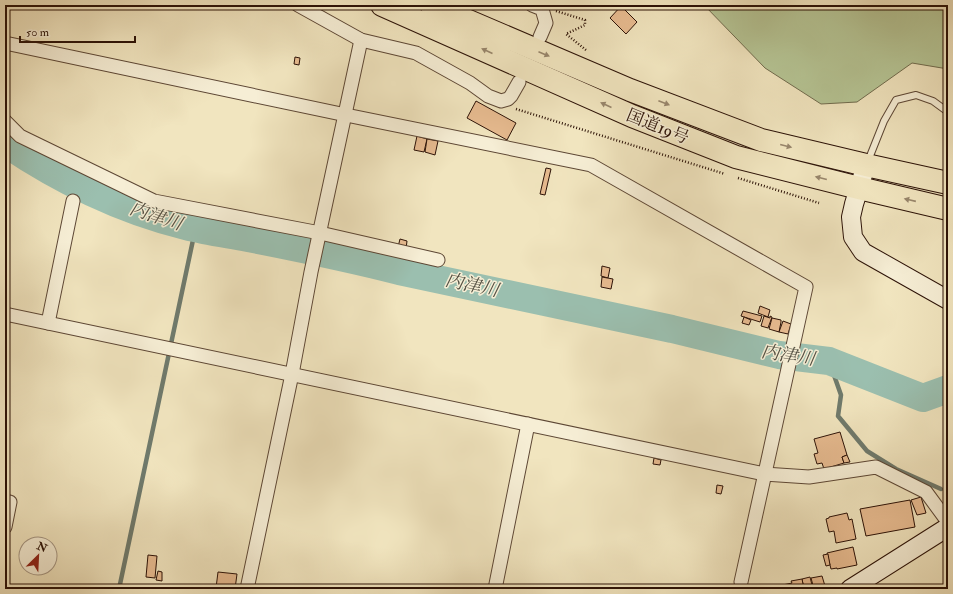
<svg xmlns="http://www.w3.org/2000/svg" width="953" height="594" font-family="'IM FELL Double Pica','Noto Serif JP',serif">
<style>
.green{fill:#b6c595;stroke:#716c4e}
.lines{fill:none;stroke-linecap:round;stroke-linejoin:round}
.stream{stroke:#6f7a6c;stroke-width:4.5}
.river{stroke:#9bbfaf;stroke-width:28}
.building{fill:#e7bb90;stroke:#2c1207}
.lane-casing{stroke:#5d4735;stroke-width:8}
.street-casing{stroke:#5d4735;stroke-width:15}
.secondary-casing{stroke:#2c1207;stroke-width:20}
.highway-casing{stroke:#2c1207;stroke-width:24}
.path{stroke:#2c1207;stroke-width:2.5;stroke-dasharray:1 2;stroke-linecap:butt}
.lane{stroke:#f6eed5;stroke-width:6}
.street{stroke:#f6eed5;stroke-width:13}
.secondary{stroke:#f6eed5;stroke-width:18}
.highway{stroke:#f1e5bf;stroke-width:22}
.oneway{fill:#98866c}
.labels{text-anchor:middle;stroke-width:3;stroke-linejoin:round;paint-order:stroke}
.street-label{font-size:17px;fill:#2c1207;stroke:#f6eed5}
.water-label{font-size:18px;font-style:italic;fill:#534f42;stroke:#f6eed5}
</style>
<rect width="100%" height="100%" fill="#f1e5bf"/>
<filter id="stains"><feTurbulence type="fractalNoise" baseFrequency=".005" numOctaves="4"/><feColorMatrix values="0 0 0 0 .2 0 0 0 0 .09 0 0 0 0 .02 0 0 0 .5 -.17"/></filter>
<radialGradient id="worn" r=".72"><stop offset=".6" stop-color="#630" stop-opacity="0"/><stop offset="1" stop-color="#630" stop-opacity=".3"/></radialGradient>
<path class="green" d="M704,5H948V69L912,63L857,102L821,104L765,68Z"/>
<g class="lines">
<g class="stream">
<path d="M829,361L841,395L838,416L867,451L896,469L941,489"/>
<path d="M119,589L193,240L186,226"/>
</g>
<path class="river" d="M5,143C58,179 122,211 186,226C206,231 227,234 248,238C299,248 349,258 399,271L672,329L779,355L829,361L923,398L948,389"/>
</g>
<g class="building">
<path d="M622,5L624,7L623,8L637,22L626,34L610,18Z"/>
<path d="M295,57L300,58L299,65L294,64Z"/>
<path d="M476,101L516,123L507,140L467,118Z"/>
<path d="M417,136L427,139L424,152L414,150Z"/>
<path d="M427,139L438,141L435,155L425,152Z"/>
<path d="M546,168L551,169L545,195L540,194Z"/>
<path d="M400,239L407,241L406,249L398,247Z"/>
<path d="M602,266L610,268L608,278L601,276Z"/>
<path d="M602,277L613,279L611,289L601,287Z"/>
<path d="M760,306L770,310L768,317L758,313Z"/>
<path d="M743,311L762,316L760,322L741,316Z"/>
<path d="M764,316L770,318V316L772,317L768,328L761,326Z"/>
<path d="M744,317L751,320L749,325L742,323Z"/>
<path d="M772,318L781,320V322L779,332L769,329Z"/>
<path d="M783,321L791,324L788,334L779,332Z"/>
<path d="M840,432L847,455L842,457L844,463L824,469L822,463L817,464L814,454L818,453L814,439Z"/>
<path d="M847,455L850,462L844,463L842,457Z"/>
<path d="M654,458L661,460L660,465L653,464Z"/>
<path d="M717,485L723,486L721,494L716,493Z"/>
<path d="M921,497L926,513L917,515L911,500Z"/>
<path d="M910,500L915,527L866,536L860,509Z"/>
<path d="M847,513L849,520L852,519L856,539L836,543L834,531L829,532L826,519L829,518V517Z"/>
<path d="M853,547L857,565L837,569V568L831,569L827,553Z"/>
<path d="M828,554L830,565L826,566L823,555Z"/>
<path d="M148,555L157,556L155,578L146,577Z"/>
<path d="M158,571L162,572V581L156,580Z"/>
<path d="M218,572L237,574L235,589H219V588H216Z"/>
<path d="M822,576L825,586L814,589L811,578Z"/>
<path d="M810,577L813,589H804L802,579Z"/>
<path d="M802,579L804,589H773V587L792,583L791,581Z"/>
</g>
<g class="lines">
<g class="lane-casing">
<path id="lane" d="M868,161L884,121L896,100L916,95L933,101L948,112"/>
</g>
<g class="street-casing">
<g id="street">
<path d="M298,5L361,40L416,53L470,83L488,96L501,101L508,99L511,96L519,82"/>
<path d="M532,5L542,9L546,23L540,37"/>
<path d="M5,43L346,115L591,165L806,287L741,582"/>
<path d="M5,121L20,136L154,201L320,233L438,260"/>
<path d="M5,314L764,474L809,477L876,467L926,492L948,522"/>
<path d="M48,323L73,201"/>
<path d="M5,501L10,502L5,527"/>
<path d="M247,589L292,374L311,272L361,40"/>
<path d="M495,589L528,424"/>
</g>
</g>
<g class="secondary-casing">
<g id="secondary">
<path d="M866,165L854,204L851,217L853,237L863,252L948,300"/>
<path d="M850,589L948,527"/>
</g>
</g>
<g class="highway-casing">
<g id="highway">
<path d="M382,5L632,116L736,157L859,188L948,209"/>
<path d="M431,5L630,90L761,140L866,165L948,183"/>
</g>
</g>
<g class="path">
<path d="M556,11L585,20V25L566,34L586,50"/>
<path d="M516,109L725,174"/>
<path d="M738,178L819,203"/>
</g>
<use href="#lane" class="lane"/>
<use href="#street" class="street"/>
<use href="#secondary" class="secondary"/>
<use href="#highway" class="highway"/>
</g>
<defs><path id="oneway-solid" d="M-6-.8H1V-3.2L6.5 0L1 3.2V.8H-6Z"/></defs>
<g class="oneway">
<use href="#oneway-solid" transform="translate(487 51) rotate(-156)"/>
<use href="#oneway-solid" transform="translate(544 54) rotate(23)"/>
<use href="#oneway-solid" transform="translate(664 103) rotate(21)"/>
<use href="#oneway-solid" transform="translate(606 105) rotate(-156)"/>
<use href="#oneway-solid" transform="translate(786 146) rotate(14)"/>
<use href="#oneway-solid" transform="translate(821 178) rotate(-166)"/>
<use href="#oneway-solid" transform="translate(910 200) rotate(-167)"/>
</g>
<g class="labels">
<g class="street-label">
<text transform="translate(658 126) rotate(22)" y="6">国道19号</text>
</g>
<g class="water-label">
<text transform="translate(156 216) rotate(18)" y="6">内津川</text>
<text transform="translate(472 285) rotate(12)" y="6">内津川</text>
<text transform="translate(788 355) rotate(9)" y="6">内津川</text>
</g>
</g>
<rect width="953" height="594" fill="none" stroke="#f1e5bf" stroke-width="20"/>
<rect x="6" y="6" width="941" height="582" fill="none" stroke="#2c1207" stroke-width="2"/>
<rect x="10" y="10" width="933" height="574" fill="none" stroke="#2c1207"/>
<g transform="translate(38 556) rotate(24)"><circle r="19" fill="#f6eed5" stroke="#a59683"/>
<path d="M0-3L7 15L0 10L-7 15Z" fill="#8f2418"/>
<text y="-6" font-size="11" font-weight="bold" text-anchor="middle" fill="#2c1207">N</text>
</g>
<path d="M20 36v6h115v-6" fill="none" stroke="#2c1207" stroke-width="2"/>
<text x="26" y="36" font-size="12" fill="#2c1207" stroke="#f6eed5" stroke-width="3" paint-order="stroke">50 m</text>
<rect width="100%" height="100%" filter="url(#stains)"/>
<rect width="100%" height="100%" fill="url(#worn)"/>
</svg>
